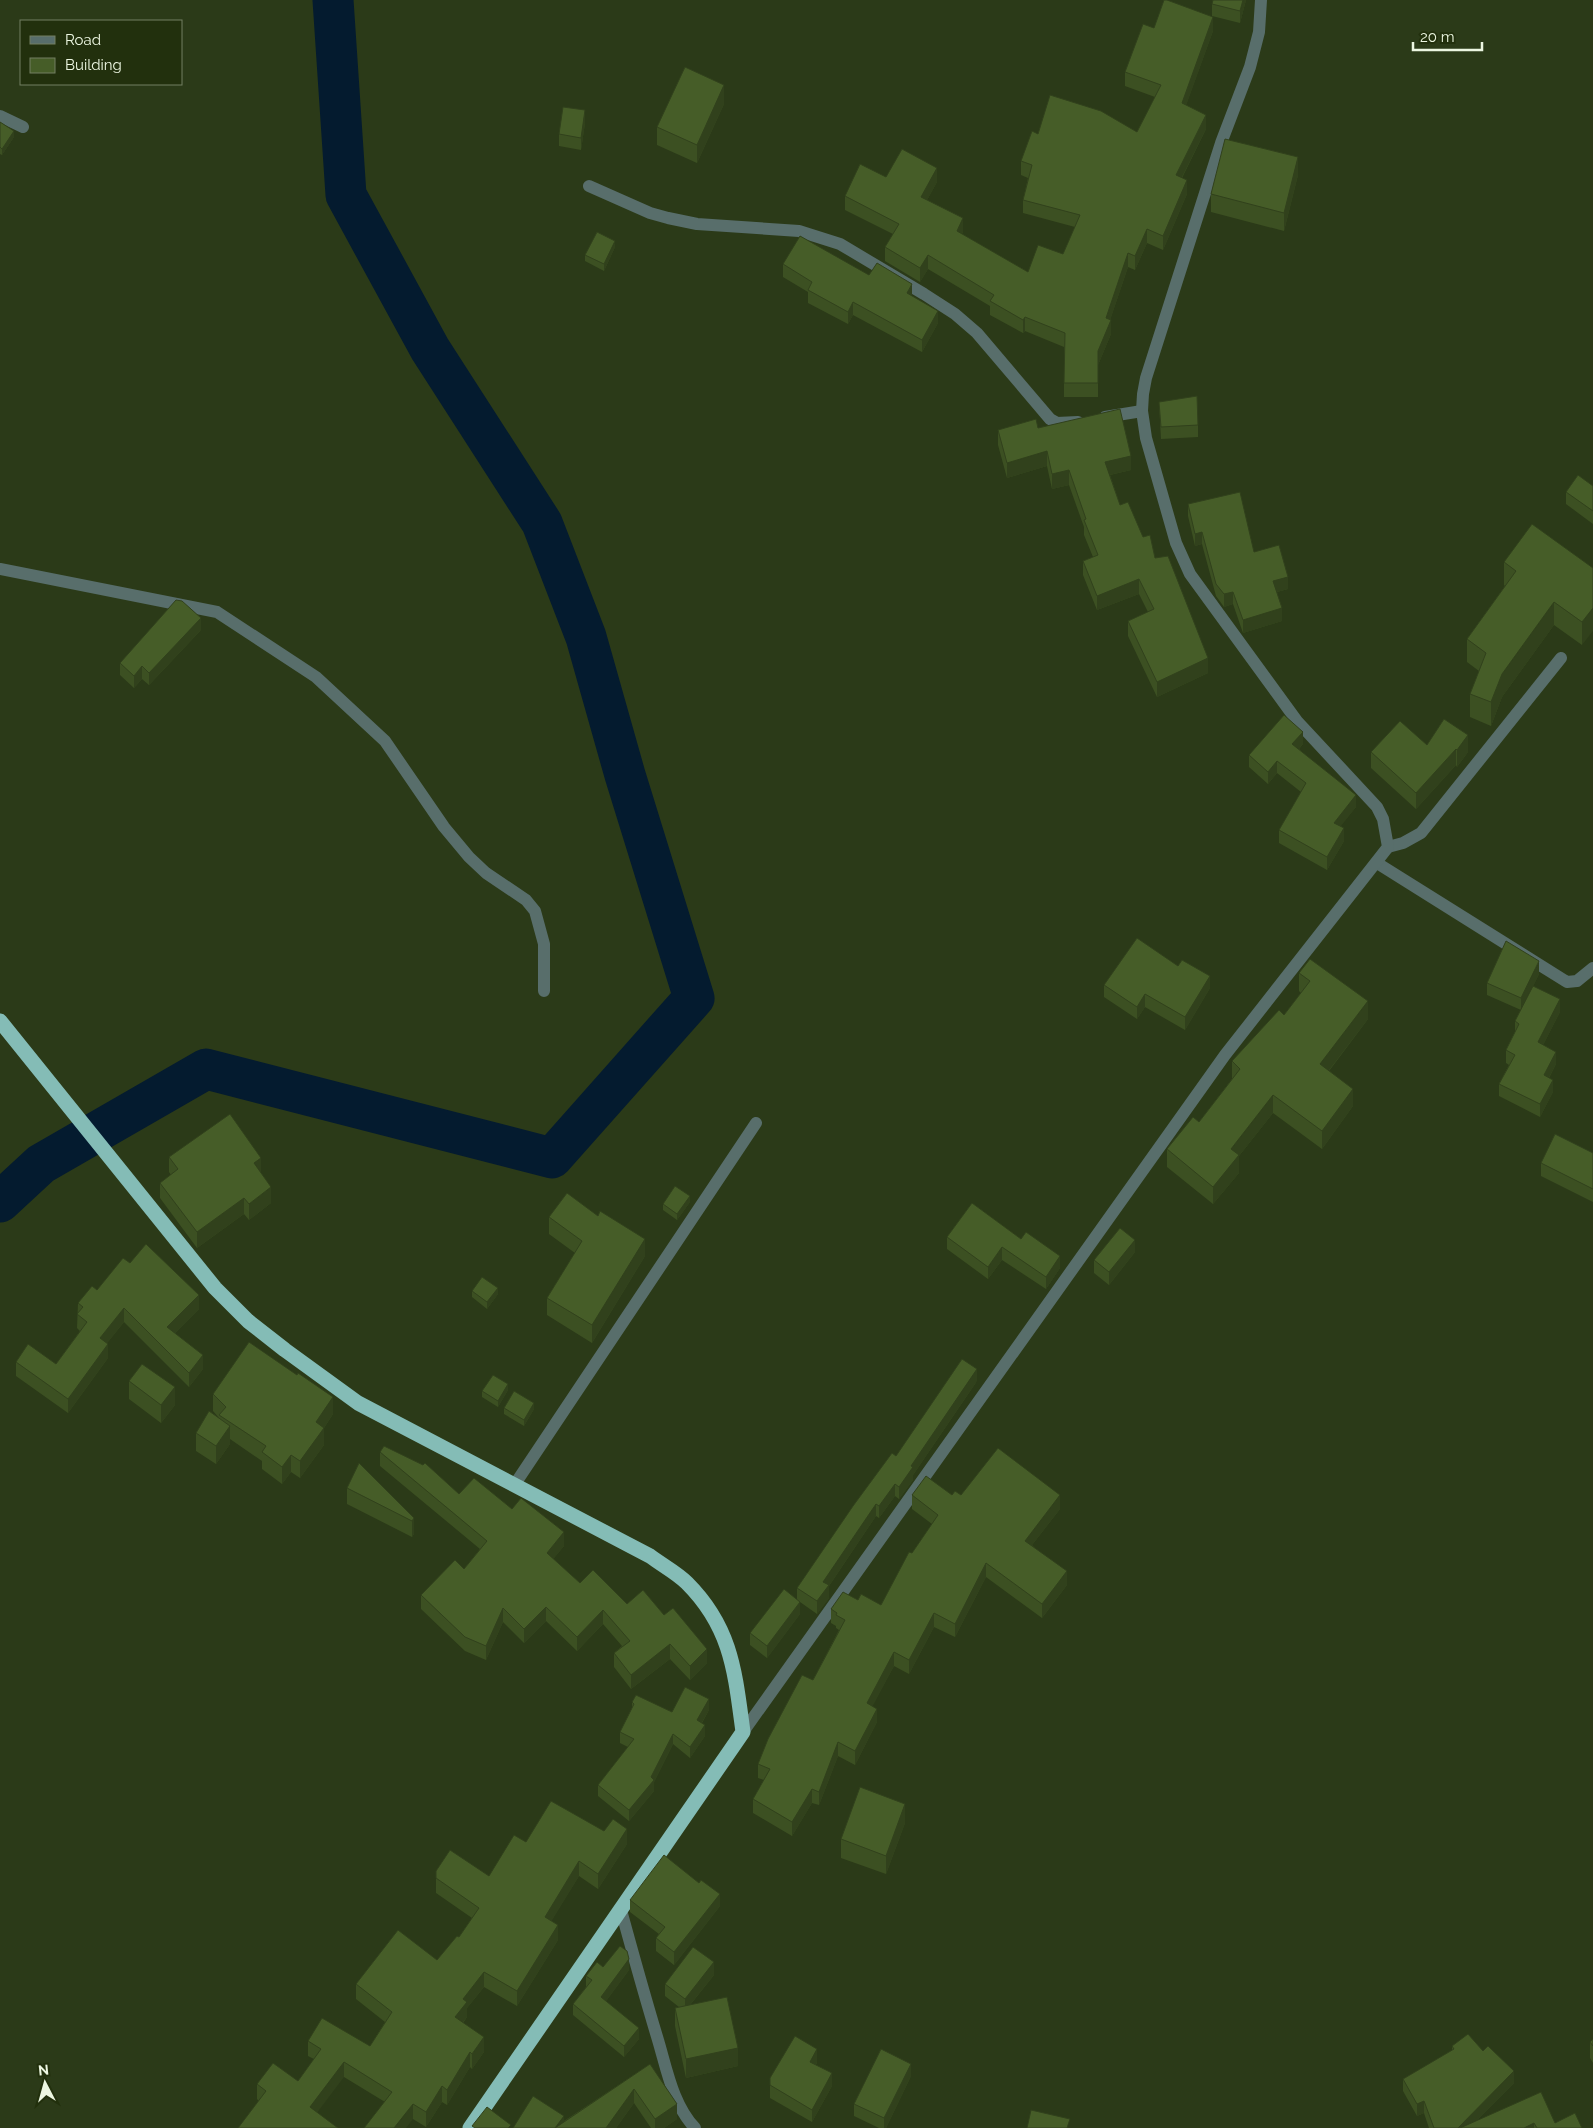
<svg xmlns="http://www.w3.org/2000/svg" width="1593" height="2128" font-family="Raleway,sans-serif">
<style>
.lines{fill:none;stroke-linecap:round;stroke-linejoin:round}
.river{stroke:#041b2f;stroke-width:41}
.minor{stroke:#586e6b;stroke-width:12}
.highway{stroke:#84bcb6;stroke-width:15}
.wall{fill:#3c5022}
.shaded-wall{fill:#31411c}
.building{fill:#465d28;stroke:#31411c}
</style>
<rect width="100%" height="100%" fill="#2b3a18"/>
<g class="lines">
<path class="river" d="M0,1202L41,1164L206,1069L552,1158L694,998L625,775L586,637L542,523L430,349L346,195L333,0"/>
<g class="minor">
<path d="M0,116L23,127"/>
<path d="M589,186L650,213L668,218L697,224L799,231L840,244L924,294L955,314L977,333L1050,419L1057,423L1078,422"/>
<path d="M1105,417L1142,411"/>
<path d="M0,569L217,612L316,677L385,741L444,827L469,857L486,873L526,900L535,911L544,944V991"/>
<path d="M1388,847L1403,843L1421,833L1561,658"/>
<path d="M1377,863L1567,982L1577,981L1593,968"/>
<path d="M515,1484L756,1123"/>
<path d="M743,1732L1225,1055L1388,847L1383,819L1377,807L1297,721L1190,574L1176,543L1146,438L1142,411L1143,394L1146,378L1221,143L1250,67L1259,32L1261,0"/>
<path d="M621,1910C633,1954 645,1997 658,2040C667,2070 673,2105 695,2128"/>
</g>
<path class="highway" d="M0,1021L215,1288L248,1321L285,1350L358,1403L650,1556C662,1565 677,1573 687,1583C732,1628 735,1673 743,1732L470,2128"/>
</g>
<g class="wall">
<path d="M1246,0L1240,23L1212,16L1213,31L1186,105L1206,129L1182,178L1187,194L1163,250L1147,243L1135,270L1128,267L1110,320L1111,334L1098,365V397H1064V347L1025,331L1023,333L990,315V306L928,269L920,282L885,261V247L893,234L845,210V196L886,177L937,182L927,200L963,232L962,234L1028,272L1063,254L1075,227L1023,213V200L1028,178L1021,175V161L1038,134L1137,132L1155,97L1125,86V72L1154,28L1212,16V4Z"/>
<path d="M724,104L697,163L657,145V127Z"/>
<path d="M0,122L14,137L2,155L0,154Z"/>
<path d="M585,123L581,150L559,146V134Z"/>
<path d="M1298,175L1284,231L1211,212V194Z"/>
<path d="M615,247L604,271L585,261V255Z"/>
<path d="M783,264L869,275L912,296L938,323L922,352L853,315L848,324L808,303V292L783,277Z"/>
<path d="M1159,402L1198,425V437L1161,439Z"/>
<path d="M1038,428L1131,470L1110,475L1120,505L1143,537L1155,558L1208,673L1157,697L1128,636V621L1148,612L1139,594L1097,610L1083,575V561L1093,557L1084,535V527L1069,485L1052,489L1047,466L1007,478L998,445V430Z"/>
<path d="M1593,486V524L1566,504V492Z"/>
<path d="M1188,504L1254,552L1288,589L1277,592L1282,621L1243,633L1233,604L1224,607L1216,596L1202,544L1195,546L1188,516Z"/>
<path d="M1504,562L1593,568L1582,645L1554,625L1502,697L1491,726L1470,717V694L1479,671L1467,662V639L1505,586L1504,585Z"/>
<path d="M201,630L149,685L142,679L134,688L120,675V663Z"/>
<path d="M1444,719L1468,752L1457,767L1456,765L1416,809L1371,768V752L1427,745Z"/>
<path d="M1303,744L1299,749L1356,807L1340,826L1344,841L1327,870L1279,843V830L1301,792L1277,773L1268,784L1249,767V755Z"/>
<path d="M1299,973L1368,1019L1329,1071L1353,1106L1322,1149L1273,1113L1239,1156V1173L1213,1204L1167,1167V1149L1199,1122L1232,1079V1061L1284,1015L1301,993L1299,991Z"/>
<path d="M1539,974L1530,992L1560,1012L1543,1045L1556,1064L1549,1078L1553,1092L1540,1117L1499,1096V1084L1509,1065L1506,1063V1050L1515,1032V1021L1521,1010L1487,995V983Z"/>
<path d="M1104,985L1210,988L1185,1030L1145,1007L1137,1019L1104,997Z"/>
<path d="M1593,1153V1202L1541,1176V1163Z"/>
<path d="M169,1157L261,1173L271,1203L249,1220L244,1214L197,1248L160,1198V1183L171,1175L169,1172Z"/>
<path d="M690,1202L677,1220L663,1210V1204Z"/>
<path d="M972,1203L1060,1268L1046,1289L1002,1260L988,1279L947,1249V1237Z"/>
<path d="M549,1217L645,1256L592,1343L547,1315V1298L575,1253L549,1234Z"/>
<path d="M1135,1252L1109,1285L1094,1273V1260Z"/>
<path d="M130,1263L199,1309L175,1333L203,1369L189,1387L124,1322L107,1343L108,1358L68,1413L16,1376V1362L56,1364L80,1331L77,1328L78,1303L97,1290Z"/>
<path d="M472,1291L498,1294L487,1309L472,1297Z"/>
<path d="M129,1381L175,1405L161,1423L129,1399Z"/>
<path d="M977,1381L913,1475V1480L899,1499L895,1496L879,1518L876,1516L829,1586V1598L817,1614L800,1602V1614L767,1658L750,1645V1633L797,1599V1588L896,1456Z"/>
<path d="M508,1390L498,1407L482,1397V1391Z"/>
<path d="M213,1394L333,1414L324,1428V1445L300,1478L291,1472L282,1484L262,1469V1461L230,1439V1444L216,1464L196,1451V1433L219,1419V1418L213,1411Z"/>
<path d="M504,1408L534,1409L524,1426L504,1414Z"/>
<path d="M380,1452L459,1494L512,1509L564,1546L553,1559L580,1583L627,1604L664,1615L707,1663L690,1680L670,1659L631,1689L614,1667V1653L622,1646L603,1624L577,1651L546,1621L524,1643L503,1622L486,1660L465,1651L421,1609V1595L464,1569L480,1549L380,1466Z"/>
<path d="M347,1488L414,1518V1534L412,1537L347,1504Z"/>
<path d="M912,1495H961L1060,1509L1032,1545L1067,1585L1042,1618L986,1577L955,1637L934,1627L909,1674L894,1666L872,1706L877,1722L855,1765L838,1756L819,1805L812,1803L792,1836L753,1813V1799L764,1780L758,1778V1764L813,1680L839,1630L836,1628V1626L831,1623V1609L858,1600L881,1605L912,1553L932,1524L912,1509Z"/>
<path d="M632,1702L672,1712L709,1710L702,1723L705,1736L690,1758L673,1744L654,1782V1791L629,1821L598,1796V1785L628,1747L620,1743V1732L632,1710Z"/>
<path d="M905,1823L886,1874L841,1858V1839Z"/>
<path d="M604,1831L627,1844L598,1889L579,1876L551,1921L558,1940L517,2006L484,1987L467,2008V2017L463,2023L484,2052L472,2069L470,2067L447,2105L442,2102L426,2127L344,2077L259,2101L257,2099V2084L298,2081L314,2059L308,2056V2041L370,2046L385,2022L356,1999V1984L437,1960L459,1937L472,1918L436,1893V1871L489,1876L526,1842Z"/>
<path d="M630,1900L720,1906L674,1965L656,1951V1938L659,1934L630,1912Z"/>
<path d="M603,1967L629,1970L606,2001L639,2039L624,2057L573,2015V2004L586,1987V1976Z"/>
<path d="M714,1975L690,2005L738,2066L686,2078L675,2026V2008L679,2007L665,1996V1984Z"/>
<path d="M1593,2039V2063L1590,2058V2042Z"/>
<path d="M1452,2046L1483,2051L1514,2083L1477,2120L1555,2123L1582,2128H1429L1424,2113L1417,2116L1403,2091V2079L1452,2051Z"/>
<path d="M817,2062L816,2065L832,2086L812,2122L770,2098V2078Z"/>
<path d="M650,2064L677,2119L664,2128H651L634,2103L616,2128H513L564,2121Z"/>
<path d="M911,2076L886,2128H879L854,2116V2104Z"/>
</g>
<g class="shaded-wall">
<path d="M1243,0H1246L1240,23V11Z"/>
<path d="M1213,17V31L1182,117V103Z"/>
<path d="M724,85V104L697,163V145Z"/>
<path d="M585,110V123L581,150V138Z"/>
<path d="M1206,115V129L1176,189V175Z"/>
<path d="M14,131V137L2,155V149Z"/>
<path d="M1298,157V175L1284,231V213Z"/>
<path d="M937,168V182L921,211V197Z"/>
<path d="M1187,180V194L1163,250V236Z"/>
<path d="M963,218V232L957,245V231Z"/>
<path d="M1147,229V243L1135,270V256Z"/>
<path d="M615,241V247L604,271V264Z"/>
<path d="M1128,253V267L1106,332V318Z"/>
<path d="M928,255V269L920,282V268Z"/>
<path d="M912,284V296L907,293Z"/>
<path d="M853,302V315L848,324V312Z"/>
<path d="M938,311V323L922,352V340Z"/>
<path d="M1025,317V331L1023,333V320Z"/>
<path d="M1111,320V334L1098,365V351Z"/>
<path d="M1047,451V466L1007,478V463Z"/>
<path d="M1131,456V470L1105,476V462Z"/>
<path d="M1069,470V485L1052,489V474Z"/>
<path d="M1202,532V544L1195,546V534Z"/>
<path d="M1288,577V589L1273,593V581Z"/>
<path d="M1139,579V594L1097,610V596Z"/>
<path d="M1233,592V604L1224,607V594Z"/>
<path d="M1554,602V625L1502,697L1491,726V702L1502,674Z"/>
<path d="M1282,608V621L1243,633V620Z"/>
<path d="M1593,608V631L1582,645V622Z"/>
<path d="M201,618V630L149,685V673Z"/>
<path d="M1208,658V673L1157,697V682Z"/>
<path d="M142,666V679L134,688V676Z"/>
<path d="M1303,732V744L1292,757V744Z"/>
<path d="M1468,735V752L1457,767V750Z"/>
<path d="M1456,749V765L1416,809V793Z"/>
<path d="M1277,761V773L1268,784V772Z"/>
<path d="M1356,795V807L1334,835V823Z"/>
<path d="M1344,828V841L1327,870V857Z"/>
<path d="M1539,961V974L1521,1011V998Z"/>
<path d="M1210,976V988L1185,1030V1017Z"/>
<path d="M1145,994V1007L1137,1019V1007Z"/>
<path d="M1560,999V1012L1538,1055V1042Z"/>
<path d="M1368,1001V1019L1320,1082V1064Z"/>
<path d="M1556,1052V1064L1544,1087V1075Z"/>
<path d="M1553,1080V1092L1540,1117V1104Z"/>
<path d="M1353,1089V1106L1322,1149V1131Z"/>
<path d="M1273,1095V1113L1239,1156V1173L1213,1204V1187L1231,1149Z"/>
<path d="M261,1158V1174L254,1163Z"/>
<path d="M271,1187V1203L249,1220V1204Z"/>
<path d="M690,1196V1202L677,1220V1214Z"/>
<path d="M244,1198V1214L197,1248V1232Z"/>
<path d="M645,1239V1256L592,1343V1325Z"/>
<path d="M1135,1240V1252L1109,1285V1272Z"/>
<path d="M1002,1247V1260L988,1279V1267Z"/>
<path d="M1060,1256V1268L1046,1289V1277Z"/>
<path d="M498,1288V1294L487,1309V1302Z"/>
<path d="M199,1295V1309L167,1341V1327Z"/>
<path d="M124,1308V1322L100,1352V1338Z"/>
<path d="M108,1344V1358L68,1413V1399Z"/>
<path d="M203,1355V1369L189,1387V1373Z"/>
<path d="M977,1369V1381L913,1475V1480L899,1499V1487L911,1466Z"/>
<path d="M508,1384V1390L498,1407V1401Z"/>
<path d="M175,1387V1405L161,1423V1405Z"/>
<path d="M333,1397V1414L324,1428V1445L300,1478V1461L316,1422Z"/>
<path d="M534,1403V1409L524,1426V1420Z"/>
<path d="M230,1426V1444L216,1464V1446Z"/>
<path d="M291,1455V1472L282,1484V1467Z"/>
<path d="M895,1484V1496L879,1518V1506Z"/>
<path d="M1060,1495V1509L1025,1554V1541Z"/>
<path d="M876,1504V1516L829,1586V1598L817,1614V1601L823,1582Z"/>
<path d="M414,1518V1534L412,1537V1521Z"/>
<path d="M564,1532V1546L547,1567V1553Z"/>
<path d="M986,1563V1577L955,1637V1624Z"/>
<path d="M1067,1571V1585L1042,1618V1604Z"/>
<path d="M800,1602V1614L767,1658V1646Z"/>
<path d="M546,1607V1621L524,1643V1629Z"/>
<path d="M503,1608V1622L486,1660V1646Z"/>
<path d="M603,1610V1624L577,1651V1637Z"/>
<path d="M934,1613V1627L909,1674V1660Z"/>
<path d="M670,1644V1659L631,1689V1675Z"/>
<path d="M707,1649V1663L690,1680V1666Z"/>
<path d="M894,1652V1666L867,1717V1703Z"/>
<path d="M709,1699V1710L697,1731V1720Z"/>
<path d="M877,1709V1722L855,1765V1751Z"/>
<path d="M705,1725V1736L690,1758V1747Z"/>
<path d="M673,1734V1744L654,1782V1791L629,1821V1810L651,1777Z"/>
<path d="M838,1742V1756L819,1805V1792Z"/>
<path d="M812,1789V1803L792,1836V1822Z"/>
<path d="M905,1804V1823L886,1874V1856Z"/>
<path d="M627,1829V1844L598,1889V1874Z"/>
<path d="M579,1861V1876L545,1932V1917Z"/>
<path d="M720,1894V1906L674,1965V1952Z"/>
<path d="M558,1925V1940L517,2006V1991Z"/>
<path d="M629,1959V1970L601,2008V1997Z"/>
<path d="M714,1962V1975L685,2011V1999Z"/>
<path d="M484,1972V1987L467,2008V2017L455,2032V2017L463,1999Z"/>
<path d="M639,2028V2039L624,2057V2046Z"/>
<path d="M484,2037V2052L472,2069V2054Z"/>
<path d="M738,2048V2066L686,2078V2059Z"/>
<path d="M817,2049V2062L810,2074V2062Z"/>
<path d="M470,2052V2067L447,2105V2090Z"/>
<path d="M344,2062V2077L310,2122V2107Z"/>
<path d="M911,2064V2076L886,2128H884V2118Z"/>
<path d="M1514,2071V2083L1469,2128H1458Z"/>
<path d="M832,2073V2086L812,2122V2110Z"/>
<path d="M442,2086V2102L426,2127V2112Z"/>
<path d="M634,2089V2103L616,2128H606Z"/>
<path d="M1424,2101V2113L1417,2116V2104Z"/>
<path d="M413,2104V2119L406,2128H394Z"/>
<path d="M677,2104V2119L664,2128H655V2119Z"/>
<path d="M564,2116V2128H555Z"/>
<path d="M1534,2123V2128H1524Z"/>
</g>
<g class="building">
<path d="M1164,0H1167L1213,17L1182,103L1206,115L1176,175L1187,180L1163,236L1147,229L1135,256L1128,253L1106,318L1111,320L1098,351V383H1064L1065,333L1025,317L1023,320L990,301L994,295L928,255L920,268L885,247L899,224L845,196L860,164L886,177L902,149L937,168L921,197L963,218L957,231L1028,272L1038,245L1063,254L1080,215L1023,200L1032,165L1021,161L1032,131L1038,134L1050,95L1101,111L1137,132L1161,85L1125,72L1143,24L1154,28Z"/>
<path d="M1213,0H1243L1240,11L1212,4Z"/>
<path d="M685,67L724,85L697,145L657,127Z"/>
<path d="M563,107L585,110L581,138L559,134Z"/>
<path d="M0,122L14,131L2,149L0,147Z"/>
<path d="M1225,139L1298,157L1284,213L1211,194Z"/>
<path d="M597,232L615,241L604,264L585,255Z"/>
<path d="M800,236L869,275L877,263L912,284L907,293L938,311L922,340L853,302L848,312L808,290L812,282L783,264Z"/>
<path d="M1197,396L1198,425L1161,427L1159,402Z"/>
<path d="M1120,409L1131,456L1105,462L1120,505L1128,502L1143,537L1150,535L1155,558L1168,556L1208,658L1157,682L1128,621L1154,609L1139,579L1097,596L1083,561L1098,555L1084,520L1086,519L1069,470L1052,474L1047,451L1007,463L998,430L1036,419L1038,428Z"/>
<path d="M1578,475L1593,486V511L1566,492Z"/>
<path d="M1240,492L1254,552L1279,545L1288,577L1273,581L1282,608L1243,620L1233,592L1224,594L1216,584L1202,532L1195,534L1188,504Z"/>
<path d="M1532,524L1593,568V608L1582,622L1554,602L1502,674L1491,702L1470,694L1486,653L1467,639L1516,571L1504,562Z"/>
<path d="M176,600L182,601L201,618L149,673L142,666L134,676L120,663Z"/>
<path d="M1284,715L1303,732L1292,744L1356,795L1334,823L1344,828L1327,857L1279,830L1306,783L1277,761L1268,772L1249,755Z"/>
<path d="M1444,719L1468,735L1457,750L1456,749L1416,793L1371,752L1400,721L1427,745Z"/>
<path d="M1137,938L1178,966L1182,960L1210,976L1185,1017L1145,994L1137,1007L1104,985Z"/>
<path d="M1506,941L1539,961L1521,998L1487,983Z"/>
<path d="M1310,959L1368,1001L1320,1064L1353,1089L1322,1131L1273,1095L1231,1149L1239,1155L1213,1187L1167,1149L1193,1117L1199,1122L1240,1069L1232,1061L1279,1010L1284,1015L1310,981L1299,973Z"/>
<path d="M1533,986L1560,999L1538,1042L1556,1052L1544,1075L1553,1080L1540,1104L1499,1084L1515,1055L1506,1050L1519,1024L1515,1021Z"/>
<path d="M230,1114L261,1158L254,1163L271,1187L249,1204L244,1198L197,1232L160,1183L178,1169L169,1157Z"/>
<path d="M1555,1134L1593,1153V1189L1541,1163Z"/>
<path d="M675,1186L690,1196L677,1214L663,1204Z"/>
<path d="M567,1193L598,1216L600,1211L645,1239L592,1325L547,1298L582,1241L549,1217Z"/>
<path d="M972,1203L1021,1239L1026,1232L1060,1256L1046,1277L1002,1247L988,1267L947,1237Z"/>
<path d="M1120,1228L1135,1240L1109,1272L1094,1260Z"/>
<path d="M146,1244L199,1295L167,1327L203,1355L189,1373L124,1308L100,1338L108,1344L68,1399L16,1362L28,1344L56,1364L87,1322L77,1314L83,1307L78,1303L92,1286L97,1290L123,1258L130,1263Z"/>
<path d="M482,1277L498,1288L487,1302L472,1291Z"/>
<path d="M249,1342L297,1375L298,1373L333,1397L316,1422L324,1428L300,1461L291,1455L282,1467L262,1452L266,1446L219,1415L226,1407L213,1394Z"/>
<path d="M962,1359L977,1369L911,1466L913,1467L899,1487L895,1484L879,1506L876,1504L823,1582L829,1585L817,1601L797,1588L853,1506L892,1453L896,1456Z"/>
<path d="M142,1364L175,1387L161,1405L129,1381Z"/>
<path d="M493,1375L508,1384L498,1401L482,1391Z"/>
<path d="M514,1391L534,1403L524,1420L504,1408Z"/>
<path d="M209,1411L230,1426L216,1446L196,1433Z"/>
<path d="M384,1446L423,1465L425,1463L459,1494L474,1478L512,1509L521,1498L564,1532L547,1553L580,1583L593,1570L627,1604L643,1590L664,1615L673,1608L707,1649L690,1666L670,1644L631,1675L614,1653L630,1641L603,1610L577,1637L546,1607L524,1629L503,1608L486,1646L465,1637L421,1595L455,1560L464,1569L487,1541L380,1452Z"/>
<path d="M998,1448L1060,1495L1025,1541L1067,1571L1042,1604L986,1563L955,1624L934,1613L909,1660L894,1652L867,1703L877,1709L855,1751L838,1742L819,1792L812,1789L792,1822L753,1799L770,1769L758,1764L768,1739L802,1675L813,1680L845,1620L836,1615L837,1613L831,1609L843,1592L858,1600L861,1594L881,1605L909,1552L912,1553L938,1515L912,1495L926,1476L952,1495L955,1491L961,1495Z"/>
<path d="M359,1463L414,1518L412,1521L347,1488Z"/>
<path d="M784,1589L800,1602L767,1646L750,1633Z"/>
<path d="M685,1687L709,1699L697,1720L705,1725L690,1747L673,1734L651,1777L654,1780L629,1810L598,1785L634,1739L620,1732L634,1704L632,1702L636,1695L672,1712Z"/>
<path d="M860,1787L905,1804L886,1856L841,1839Z"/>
<path d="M551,1801L604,1831L613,1819L627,1829L598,1874L579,1861L545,1917L558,1925L517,1991L484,1972L463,1999L467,2002L455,2017L484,2037L472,2054L470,2052L447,2090L442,2086L426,2112L413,2104L394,2128H364L392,2092L344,2062L310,2107L338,2128H238L266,2091L257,2084L273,2063L298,2081L321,2049L308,2041L322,2018L370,2046L392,2012L356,1984L398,1930L437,1960L457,1936L459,1937L479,1908L436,1878V1871L450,1850L489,1876L514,1835L526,1842Z"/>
<path d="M664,1855L699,1883L701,1880L720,1894L674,1952L656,1938L665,1927L630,1900Z"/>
<path d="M620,1946L627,1951L629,1959L601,1997L639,2028L624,2046L573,2004L592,1980L586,1976L597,1962L603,1967Z"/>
<path d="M693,1947L714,1962L685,1999L665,1984Z"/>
<path d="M727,1997L738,2048L686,2059L675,2008Z"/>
<path d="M1468,2034L1483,2051L1488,2046L1514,2071L1458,2128H1434L1424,2101L1417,2104L1403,2079L1454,2049L1452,2046Z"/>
<path d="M795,2036L817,2049L810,2062L832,2073L812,2110L770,2085V2078Z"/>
<path d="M1593,2039V2046L1590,2042Z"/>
<path d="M881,2049L911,2064L884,2118L854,2104Z"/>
<path d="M650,2064L677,2104L655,2119L634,2089L606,2128H513L533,2096L564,2116L555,2128Z"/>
<path d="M1541,2092L1555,2123L1575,2113L1582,2128H1537L1534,2123L1524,2128H1460Z"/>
<path d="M487,2107L511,2125L508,2128H475L472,2126Z"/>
<path d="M1031,2110L1070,2119L1067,2128H1027Z"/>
</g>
<rect x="20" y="20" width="162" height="65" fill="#22300d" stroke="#737f62"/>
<rect x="30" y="36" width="25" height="8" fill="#586e6b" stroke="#737f62"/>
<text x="65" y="45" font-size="15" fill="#ecf6e1">Road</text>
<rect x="30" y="58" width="25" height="15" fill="#465d28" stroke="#737f62"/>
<text x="65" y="70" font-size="15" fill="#ecf6e1">Building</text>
<g transform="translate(45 2083) rotate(354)" stroke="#22300d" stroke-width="4" paint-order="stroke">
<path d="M0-4L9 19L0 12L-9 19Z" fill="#ecf6e1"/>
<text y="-8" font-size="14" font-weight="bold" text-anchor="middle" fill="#ecf6e1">N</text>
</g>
<path d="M1413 42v8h69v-8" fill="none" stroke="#ecf6e1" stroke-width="2.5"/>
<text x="1420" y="42" font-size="15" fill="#ecf6e1" stroke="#22300d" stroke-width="4" paint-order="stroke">20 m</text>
</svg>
